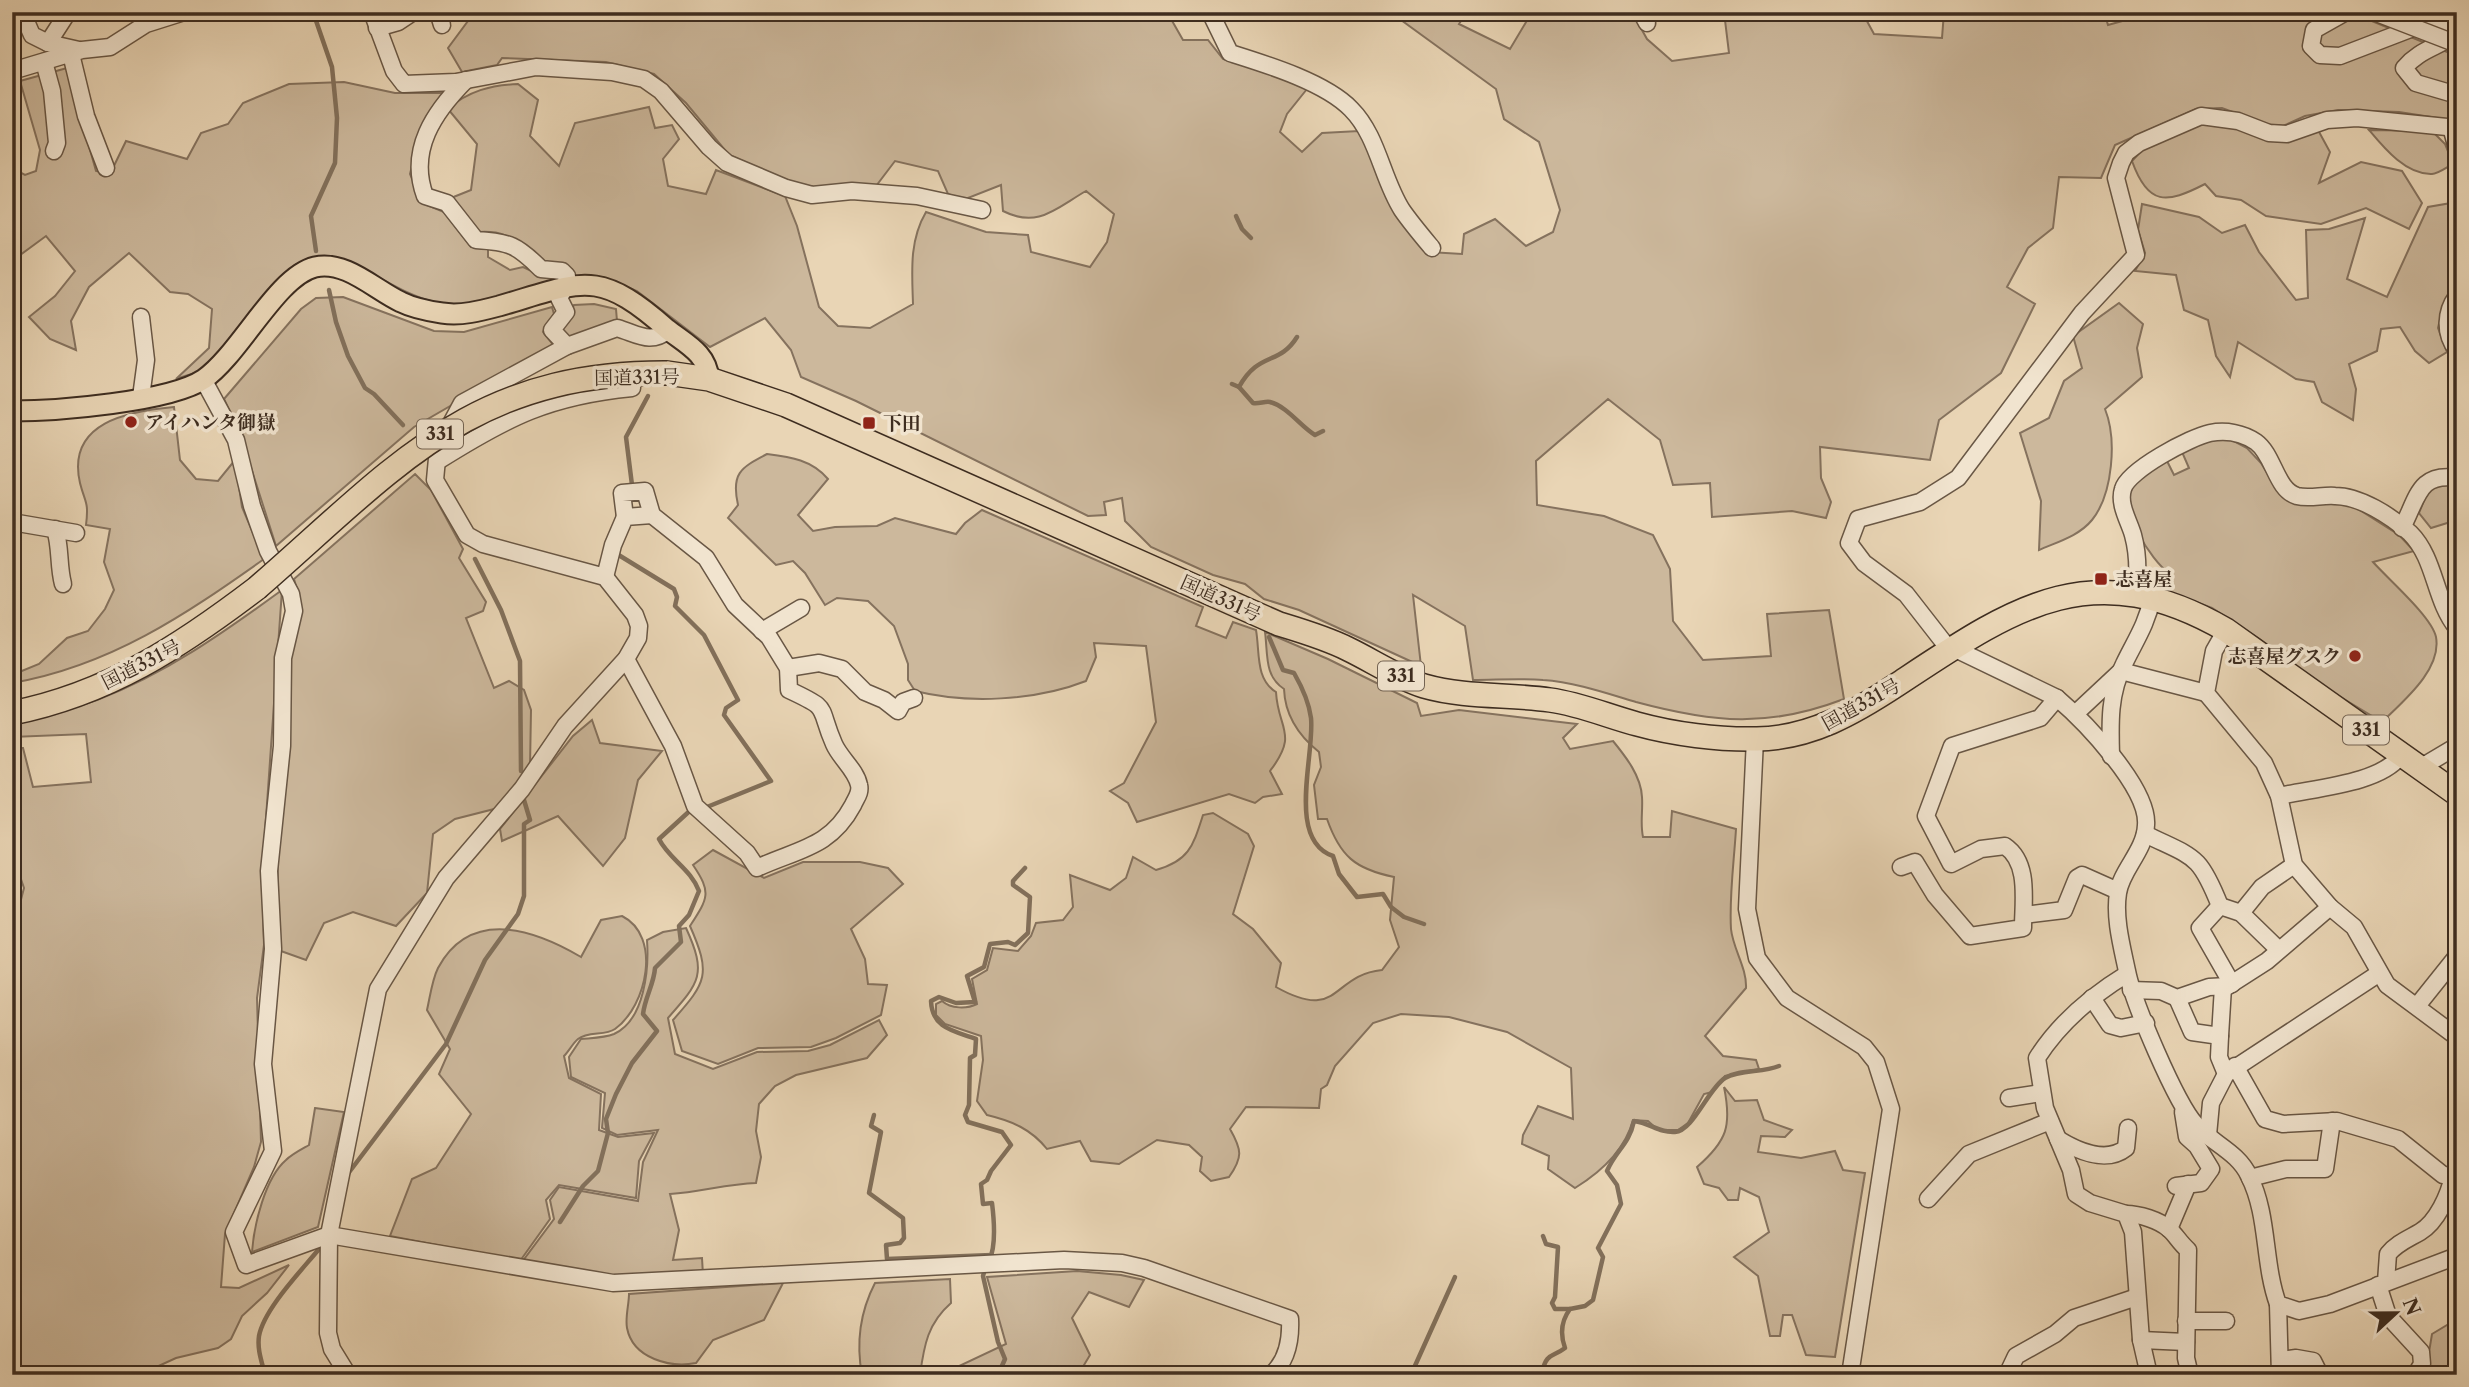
<svg xmlns="http://www.w3.org/2000/svg" width="2469" height="1387" font-family="'Libre Caslon Text','Noto Serif JP',serif">
<style>
.green{fill:#ccb89c;stroke:#85725e;stroke-width:2}
.lines{fill:none;stroke-linecap:round;stroke-linejoin:round}
.stream{stroke:#82705b;stroke-width:4.5}
.minor-casing{stroke:#695745;stroke-width:19}
.major-casing{stroke:#3e2d20;stroke-width:23}
.highway-casing{stroke:#3e2d20;stroke-width:26}
.minor{stroke:#f1e4cf;stroke-width:16}
.major{stroke:#e9d5b5;stroke-width:19}
.highway{stroke:#e9d5b5;stroke-width:23}
.minor-bridge-casing{stroke:#695745;stroke-width:19;stroke-linecap:butt}
.highway-bridge-casing{stroke:#3e2d20;stroke-width:26;stroke-linecap:butt}
.minor-bridge{stroke:#f1e4cf;stroke-width:16}
.highway-bridge{stroke:#e9d5b5;stroke-width:23}
.poi-dot{fill:#8f2418;stroke:#f1e4cf;stroke-width:2.5}
.labels{text-anchor:middle;stroke-width:7;stroke-linejoin:round;paint-order:stroke}
.shield{fill:#f1e4cf;stroke:#746454;stroke-width:2}
.shield-label{font-size:18px;font-weight:bold;fill:#3e2d20}
.street-label{font-size:19px;fill:#3e2d20;stroke:#f1e4cf}
.poi-label{font-size:19px;font-weight:bold;fill:#3e2d20;stroke:#f1e4cf;text-anchor:start}
</style>
<rect width="100%" height="100%" fill="#e9d5b5"/>
<filter id="stains"><feTurbulence type="fractalNoise" baseFrequency=".00286" numOctaves="4"/><feColorMatrix values="0 0 0 0 .2 0 0 0 0 .09 0 0 0 0 .02 0 0 0 .5 -.17"/></filter>
<radialGradient id="worn" r=".72"><stop offset=".6" stop-color="#630" stop-opacity="0"/><stop offset="1" stop-color="#630" stop-opacity=".3"/></radialGradient>
<g class="green">
<path d="M482,12H1004L1029,18L1039,12H1167L1183,40H1208L1223,59L1274,75L1307,89L1287,114L1280,132L1302,152L1322,133L1359,131L1429,252L1462,254L1464,234L1495,219L1526,246L1553,232L1560,210L1539,142L1504,119L1496,89L1390,12H1467L1459,24L1510,49L1532,12H1632L1647,39L1672,61L1729,53L1724,12H1862L1874,34L1942,38L1944,12H2104L2108,25L2155,12H2191L2193,20L2237,16L2243,12H2350L2457,56V121L2399,112L2338,110L2305,116L2283,126L2265,124L2222,108L2196,109L2115,145L2101,178L2059,177L2053,228L2028,248L2007,287L2035,304L2001,373L1939,420L1930,460L1820,447L1821,478L1831,502L1826,518L1792,511L1712,517L1710,483L1673,485L1660,440L1608,399L1536,461L1537,505L1604,516L1653,535L1670,569L1673,621L1703,660L1771,656L1767,614L1829,610L1844,699C1768,728 1714,723 1636,702C1606,693 1574,682 1543,680C1520,678 1496,680 1473,680L1465,626L1413,595L1421,666L1299,610L1264,599L1245,584L1213,575L1151,547L1125,521L1122,498L1104,502L1106,515L1088,516L856,401L801,377L791,350L765,318L710,347L637,291L603,277L574,281L572,269C561,266 549,265 539,259C514,246 515,230 479,232L451,198L471,190L477,144L448,109C468,91 491,85 518,84L538,100L530,136L559,166L575,123L649,107L655,128L672,125L679,139L663,159L668,186L706,194L716,170L785,196L797,226L819,307L838,326L870,328L913,304C912,272 909,241 926,212L986,232L1028,235L1031,252L1090,267L1107,242L1114,214L1086,191C1056,208 1038,229 1003,211L1001,185L963,200L948,194L938,171L895,161L876,186L812,188L783,179L729,155L686,103L654,74L606,62L502,58L497,65L462,72L448,48L468,21Z"/>
<path d="M67,68L96,171L110,174L126,141L187,159L201,133L228,124L243,103L289,84L344,82L395,93H443L420,135L410,174L422,203L444,212L471,247H488V257L510,270L523,267L538,274L557,275L559,281C518,295 479,311 435,302C387,292 346,242 297,264C289,267 281,281 276,287C256,312 229,354 201,370C194,374 184,376 176,379L209,348L212,309L188,294L170,292L129,253L89,287L71,321L76,350L50,339L29,317L55,296L75,271L46,236L12,261V168L25,175L36,171L40,150L20,81Z"/>
<path d="M2204,123L2237,128L2284,142L2318,130L2330,152L2319,183L2361,162L2402,171L2422,203L2409,229L2366,208L2321,224L2266,216L2241,200L2216,196L2205,184C2166,204 2148,206 2132,161L2144,148Z"/>
<path d="M2369,130L2432,131L2445,144L2453,164C2447,167 2438,174 2432,174C2406,175 2384,148 2369,130Z"/>
<path d="M2457,202V283L2443,307L2438,328L2447,352L2429,363L2415,351L2400,327L2381,329L2377,351L2349,364L2356,389L2353,420L2322,402L2314,382L2296,379L2238,342L2230,377L2216,356L2208,320L2184,310L2176,275L2135,271L2145,253L2138,230L2142,204L2199,217L2222,233L2245,225L2259,252L2296,300L2308,298L2306,230L2329,229L2365,218L2347,279L2387,297L2428,207Z"/>
<path d="M343,297L434,331L464,332L552,307L554,314L543,332L554,346L414,427L276,546L240,433L224,399L301,309L316,298Z"/>
<path d="M2119,303L2143,324L2137,348L2142,377L2105,409C2117,439 2113,494 2092,520C2079,536 2057,542 2039,550L2041,501L2020,433L2049,418L2064,381L2082,368L2073,336Z"/>
<path d="M594,304L616,309L617,321L569,340L560,331L574,305Z"/>
<path d="M174,407L180,460L196,479L218,481L235,460L242,507L264,559C185,615 110,666 12,683V675L39,664L67,638L88,631L105,609L114,590L104,562L110,529L86,525C89,501 85,503 80,483C66,422 129,411 174,407Z"/>
<path d="M2228,438L2247,448L2261,463L2281,495L2295,502L2352,505L2399,535L2414,551L2373,562C2388,579 2432,617 2436,637C2442,670 2402,702 2382,722L2324,687L2258,638L2212,608L2164,590L2169,573C2151,561 2118,508 2131,487C2139,475 2155,468 2167,461L2174,475L2189,468L2182,452L2202,441Z"/>
<path d="M767,454C791,457 812,460 828,479L798,515L813,531L835,527L877,526L895,518L956,534L965,523L982,510L1203,607L1196,626L1226,638L1233,622L1256,630C1260,652 1255,679 1276,692C1278,730 1299,733 1270,771L1282,794L1263,797L1255,803L1229,794L1137,822L1128,803L1110,791L1124,783L1156,722L1146,646L1094,643L1096,657L1086,681C1035,701 967,704 915,691L908,680V664L894,626L868,601L837,598L825,605L805,573L793,561L776,565L728,518L738,505C731,474 740,468 767,454Z"/>
<path d="M415,474L431,490L463,549L459,558L486,602L483,611L466,618L494,688L509,681L524,690L531,710L530,767L498,808L455,819L433,834L427,893L396,926L353,912L324,923L306,960L278,950C277,854 277,757 287,661C291,624 308,622 294,579Z"/>
<path d="M2438,482L2457,485V520L2431,528L2419,513L2429,488Z"/>
<path d="M282,590L262,875L264,945L257,998L261,1142L254,1167L225,1234L221,1287L239,1288L289,1265L267,1293L242,1316L231,1339L218,1348L176,1358L139,1375H12V934L24,888L12,853V748H23L33,787L91,782L86,734L12,737V720C40,714 70,710 97,700C165,674 223,633 282,590Z"/>
<path d="M1265,632L1328,659L1417,703L1421,716L1459,710L1577,724L1563,738L1570,749L1613,741C1626,757 1641,776 1642,797C1643,811 1640,823 1643,837H1670L1672,811L1736,829C1734,862 1729,897 1731,929C1733,949 1747,968 1746,988L1705,1036L1723,1056L1756,1060L1759,1069L1725,1076L1712,1092L1704,1094L1688,1123L1678,1130H1658L1648,1121L1633,1120C1625,1150 1601,1172 1575,1188L1548,1169L1549,1156L1522,1144L1523,1135L1538,1106L1573,1119L1571,1068L1507,1032L1449,1017L1401,1014L1373,1023L1335,1066L1327,1085L1321,1089L1319,1108L1246,1107L1230,1129C1242,1150 1243,1157 1229,1177L1211,1181L1200,1171L1202,1157L1189,1145L1157,1140L1119,1164L1091,1161L1080,1141L1047,1149C1031,1129 1012,1121 987,1115L977,1101L983,1060L981,1036L945,1024L936,1015V1004L942,1001C951,1009 967,1009 977,1004L972,979L987,970L993,948L1018,951L1031,936L1036,923L1063,920L1073,907L1070,875L1110,890L1126,878L1133,857L1156,870C1189,861 1193,846 1203,815L1213,813L1248,834L1254,846L1233,914L1253,929L1281,963L1276,987C1340,1023 1331,975 1382,970L1399,947L1390,920L1394,877C1355,869 1340,856 1327,819H1318L1314,785L1321,767L1319,752C1299,736 1285,716 1284,689C1264,676 1268,654 1265,632Z"/>
<path d="M592,720L600,743L662,751L638,780L625,838L603,866L558,816L502,841L500,829L573,736Z"/>
<path d="M713,850L764,878L803,862H860L888,868L903,884L851,929L865,959L868,984L887,985L881,1015L836,1038L811,1047L758,1048L718,1064L682,1051L673,1020C707,982 711,974 690,926C708,898 712,893 693,865Z"/>
<path d="M622,916C662,936 647,1006 615,1029C605,1036 588,1031 578,1039C573,1043 569,1051 564,1056L569,1078L601,1094L599,1130L618,1137L654,1133L639,1161L636,1198L559,1185L546,1200L550,1219L520,1261L390,1236L412,1179L436,1168L471,1114L439,1074L450,1049L427,1010C430,997 432,980 438,968C471,907 535,930 581,957L601,920Z"/>
<path d="M686,928C707,974 700,982 668,1018L675,1054L713,1069L757,1052L808,1051L830,1045L879,1020L887,1035L867,1058L796,1075L775,1086L759,1104L756,1131L761,1157L756,1183C726,1184 701,1192 670,1194L679,1230L673,1260L702,1258L703,1275L607,1276L522,1262L554,1219L550,1200L559,1187L638,1201L643,1162L658,1130L617,1135L602,1128L605,1093L571,1077L569,1057L581,1039C591,1038 604,1038 614,1034C645,1020 649,968 647,940L663,932Z"/>
<path d="M1724,1087L1735,1101L1757,1100L1764,1120L1792,1130L1785,1137L1761,1136L1758,1152L1801,1158L1835,1151L1843,1170L1865,1173L1835,1357L1806,1355L1792,1315H1783L1780,1336H1770L1758,1276L1734,1257L1769,1232L1759,1197L1740,1188L1738,1200H1728L1719,1188L1704,1184L1697,1167C1727,1141 1732,1126 1724,1087Z"/>
<path d="M315,1108L344,1112L318,1227L252,1252C254,1225 265,1178 286,1160C292,1154 302,1149 309,1145Z"/>
<path d="M1077,1271L1121,1275L1144,1280L1129,1307L1089,1292L1072,1318L1090,1355L1078,1375H952L957,1367L1006,1344L987,1277Z"/>
<path d="M950,1279L951,1303C928,1323 924,1345 920,1375H862C856,1343 860,1312 875,1283Z"/>
<path d="M783,1283L764,1320L713,1340L696,1363C671,1368 633,1359 627,1328C625,1318 629,1304 629,1294Z"/>
<path d="M2457,1319V1375H2432L2427,1364L2432,1334Z"/>
</g>
<g class="lines">
<g class="stream">
<path d="M313,12L332,67L337,118L335,163L311,216L316,251"/>
<path d="M1236,216L1242,229L1251,238"/>
<path d="M329,290L336,322L348,356L365,388L374,394L403,425"/>
<path d="M1232,384L1239,387C1259,351 1279,366 1297,337"/>
<path d="M1239,387L1253,403C1259,404 1265,401 1270,402C1288,407 1300,426 1315,435L1323,431"/>
<path d="M632,485L626,437L648,396"/>
<path d="M617,554L674,589L677,597L675,606L704,635L738,700L726,708L724,715L771,781L702,809"/>
<path d="M475,559L501,610L520,661L521,771"/>
<path d="M1269,637L1283,670L1294,673C1302,687 1309,702 1311,718C1315,755 1286,840 1333,856L1339,874L1357,897L1383,894L1391,907L1404,917L1424,924"/>
<path d="M874,1115L871,1126L881,1132L869,1193L903,1218L904,1238L900,1243L886,1245L887,1259L992,1255"/>
<path d="M347,1175L446,1044L485,960L518,914L524,896V824L530,820L524,800"/>
<path d="M560,1222L583,1186L598,1171L608,1133L606,1119L616,1094L632,1063L657,1031L643,1014C645,997 654,984 655,968L681,942L679,926L689,915L699,891C691,869 669,859 659,839L694,807"/>
<path d="M1543,1236L1546,1244L1558,1247L1555,1297L1552,1303L1555,1309H1570"/>
<path d="M989,1261C996,1247 994,1219 992,1203L983,1204L981,1184L987,1180L991,1171L1011,1145L1002,1132L968,1122L965,1115L969,1105L970,1058L975,1055L976,1039C953,1031 932,1028 931,1001L939,997L956,1003L975,1002L967,976L984,967L990,944L1008,942L1015,945L1028,933L1030,897L1013,885V881L1025,868"/>
<path d="M985,1269L983,1276L998,1342L1005,1359L998,1375"/>
<path d="M265,1375C262,1362 257,1350 259,1336C264,1309 301,1271 319,1249"/>
<path d="M1416,1375L1414,1368L1455,1277"/>
<path d="M1547,1375L1542,1372C1547,1352 1552,1358 1565,1348C1560,1334 1561,1321 1570,1309L1585,1306L1593,1300L1603,1257L1598,1248L1621,1204L1617,1185L1607,1171C1616,1150 1629,1145 1634,1121C1650,1123 1659,1133 1675,1132C1693,1131 1708,1089 1725,1078C1741,1069 1762,1073 1779,1066"/>
</g>
<g class="minor-casing">
<g id="minor">
<path d="M22,12L32,35L48,43L79,50"/>
<path d="M372,12L394,71L404,84L456,82L536,67L612,72L644,79L661,91L709,147L727,163L786,188L812,195L852,191L917,196L982,210"/>
<path d="M438,12L442,25"/>
<path d="M1210,12L1230,53C1265,64 1325,82 1351,109C1378,136 1382,179 1402,210C1411,223 1422,236 1432,248"/>
<path d="M1641,12L1647,23"/>
<path d="M2346,12L2314,30L2311,46L2320,55L2340,56L2434,20L2450,26L2457,33"/>
<path d="M377,28L398,22L413,12"/>
<path d="M2455,35C2436,48 2419,50 2404,68L2416,83L2457,95"/>
<path d="M48,43L68,12"/>
<path d="M71,54L86,116L106,168"/>
<path d="M44,62L52,91L57,143L54,151"/>
<path d="M12,71L82,50L110,47L146,24L184,12"/>
<path d="M466,80C434,112 408,150 425,196L447,203L476,240C510,242 517,245 541,269L562,271L567,276L566,286L559,298L566,312L552,330L567,346"/>
<path d="M2451,127L2457,149"/>
<path d="M2457,128L2357,118L2327,120L2287,134L2269,133L2238,121L2201,116L2139,143L2126,153L2121,163L2116,178L2136,255L2082,313L1958,478L1920,502L1858,519L1849,543L1864,563L1906,594L1945,644L2057,698C2084,721 2149,788 2146,825C2145,851 2121,870 2118,893C2114,918 2122,947 2127,971C2133,1002 2176,1103 2196,1125C2213,1144 2238,1152 2249,1176C2269,1215 2263,1263 2278,1304L2299,1311L2330,1304L2457,1256"/>
<path d="M2457,296C2445,312 2444,334 2457,350"/>
<path d="M141,317L146,360L141,397"/>
<path d="M203,379L236,440L252,506L268,551L291,594L294,611L283,658L282,746L269,871L273,949L263,1064L273,1151L234,1232L246,1265L329,1235L613,1283L1064,1260L1122,1263L1144,1268L1290,1319C1291,1340 1287,1361 1271,1375"/>
<path d="M438,461C508,417 549,396 632,388"/>
<path d="M625,517L622,493L645,491L652,515L706,558L735,605L769,637L788,668L789,690C832,710 817,705 834,744C840,758 856,770 859,785C861,793 856,798 853,805C830,848 798,849 757,868L747,853L695,806L673,746L626,659"/>
<path d="M12,522L76,533"/>
<path d="M2402,528C2418,497 2419,472 2457,478"/>
<path d="M55,529C61,548 58,565 63,584"/>
<path d="M605,577L613,545L625,517L652,515"/>
<path d="M2136,594C2138,576 2138,553 2133,535C2129,521 2118,504 2123,489C2128,470 2191,437 2210,433C2226,430 2243,433 2256,442C2274,455 2276,490 2297,496C2309,499 2322,495 2335,496C2360,496 2391,516 2410,533C2436,559 2434,600 2457,628"/>
<path d="M2226,630L2214,651L2206,693L2264,763L2279,796L2294,865L2330,907L2354,927L2387,985L2457,1037"/>
<path d="M762,631L801,608"/>
<path d="M788,668L819,663L842,669L865,692L884,700L898,711L903,702L914,698"/>
<path d="M2075,714L2121,671L2206,693"/>
<path d="M1755,739L1747,909L1757,958L1787,998L1864,1047L1876,1062L1891,1109L1850,1375"/>
<path d="M2111,756C2110,723 2109,693 2124,664C2135,641 2147,624 2152,598"/>
<path d="M2420,768L2457,746"/>
<path d="M2279,796C2313,788 2381,784 2401,755"/>
<path d="M2145,834C2194,858 2199,853 2220,906"/>
<path d="M1901,867L1915,862L1935,895L1970,936L2023,928C2023,901 2030,863 2005,846L1981,849L1951,864L1926,816L1952,746L2040,718L2057,698"/>
<path d="M2241,913L2262,887L2294,865"/>
<path d="M2024,915L2064,910L2077,878L2082,875L2118,891"/>
<path d="M2127,974C2091,996 2060,1022 2037,1058L2045,1108L2071,1170L2076,1194L2090,1203L2126,1214L2133,1232L2141,1340L2149,1375"/>
<path d="M2232,984L2200,928L2220,906L2241,913L2278,949"/>
<path d="M2131,990L2161,991L2177,998L2209,987L2228,986L2267,961L2330,907"/>
<path d="M2092,998L2110,1025L2121,1028L2146,1023"/>
<path d="M2177,998L2192,1032L2220,1036L2219,1057L2226,1074"/>
<path d="M2417,1006L2457,956"/>
<path d="M2220,1036L2223,987"/>
<path d="M2235,1066L2265,1119L2283,1124L2337,1121L2398,1139L2443,1175L2457,1176"/>
<path d="M2009,1098L2041,1093"/>
<path d="M2208,1135L2211,1103L2226,1074L2378,974"/>
<path d="M2058,1139C2076,1150 2106,1164 2126,1148L2128,1128"/>
<path d="M2250,1178L2286,1169H2325L2332,1121"/>
<path d="M2176,1186L2201,1183L2211,1169L2197,1146L2187,1137L2183,1112"/>
<path d="M1928,1199L1969,1154L2050,1121"/>
<path d="M2126,1214C2139,1214 2159,1220 2169,1229C2176,1235 2179,1242 2188,1250L2186,1358L2190,1375"/>
<path d="M2169,1229L2188,1184"/>
<path d="M2386,1282L2388,1254C2397,1243 2408,1239 2420,1232C2437,1222 2449,1195 2453,1176"/>
<path d="M2378,1285L2388,1316L2421,1352L2422,1364L2416,1374L2420,1375"/>
<path d="M2278,1304L2280,1375"/>
<path d="M2186,1321H2226"/>
<path d="M2141,1340L2186,1342"/>
<path d="M2280,1360L2296,1358L2313,1361L2320,1375"/>
<path d="M348,1375L332,1349L328,1333L329,1235L378,989L446,878L522,789L565,726L626,659L638,638L639,626L635,615L605,577L483,544L467,535L435,480L438,448L462,403L567,346L617,328C638,334 650,345 669,330"/>
<path d="M2007,1375L2016,1356L2055,1334L2074,1318L2137,1297"/>
</g>
</g>
<g class="major-casing">
<path id="major" d="M12,411C56,411 170,402 204,379C240,354 277,276 315,267C346,260 375,290 401,302C413,308 428,311 442,313C461,316 480,311 499,306C582,282 597,267 667,329C686,344 707,353 709,379"/>
</g>
<g class="highway-casing">
<g id="highway">
<path d="M667,373L709,379L786,405L1279,624C1302,631 1326,638 1348,649C1373,661 1398,678 1424,686C1466,698 1508,694 1550,700C1580,704 1607,716 1637,724C1673,734 1719,740 1757,739C1811,738 1854,713 1898,684C2013,608 2091,552 2226,630L2457,794"/>
<path d="M12,713C108,694 181,646 257,588"/>
</g>
</g>
<use href="#minor" class="minor"/>
<use href="#major" class="major"/>
<use href="#highway" class="highway"/>
<g class="minor-bridge-casing">
<path id="minor-bridge" d="M2374,12L2457,44"/>
</g>
<g class="highway-bridge-casing">
<path id="highway-bridge" d="M257,588C394,469 470,372 667,373"/>
</g>
<use href="#minor-bridge" class="minor-bridge"/>
<use href="#highway-bridge" class="highway-bridge"/>
</g>
<g class="poi-dot">
<circle cx="131" cy="422" r="7"/>
<rect x="862" y="416" width="14" height="14" rx="3.5"/>
<rect x="2094" y="572" width="14" height="14" rx="3.5"/>
<circle cx="2355" cy="656" r="7"/>
</g>
<g class="labels">
<g class="shield">
<rect x="417" y="419.5" width="46" height="29" rx="5"/>
<rect x="1378" y="661.5" width="46" height="29" rx="5"/>
<rect x="2343" y="715.5" width="46" height="29" rx="5"/>
</g>
<g class="shield-label">
<text x="440" y="440">331</text>
<text x="1401" y="682">331</text>
<text x="2366" y="736">331</text>
</g>
<g class="street-label">
<text transform="translate(637 377) rotate(-1)" y="7">国道331号</text>
<text transform="translate(1221 598) rotate(24)" y="7">国道331号</text>
<text transform="translate(141 664) rotate(-27)" y="7">国道331号</text>
<text transform="translate(1861 704) rotate(-29)" y="7">国道331号</text>
</g>
<g class="poi-label">
<text x="145" y="429">アイハンタ御嶽</text>
<text x="883" y="430">下田</text>
<text x="2115" y="586">志喜屋</text>
<text x="2341" y="663" text-anchor="end">志喜屋グスク</text>
</g>
</g>
<rect width="2469" height="1387" fill="none" stroke="#e9d5b5" stroke-width="42"/>
<rect x="14" y="14" width="2441" height="1359" fill="none" stroke="#3e2d20" stroke-width="3.5"/>
<rect x="21" y="21" width="2427" height="1345" fill="none" stroke="#3e2d20" stroke-width="2"/>
<g transform="translate(2396 1313) rotate(68)" stroke="#f1e4cf" stroke-width="5" paint-order="stroke">
<path d="M0-5L12 26L0 18L-12 26Z" fill="#3e2d20"/>
<text y="-10" font-size="19" font-weight="bold" text-anchor="middle" fill="#3e2d20">N</text>
</g>
<rect width="100%" height="100%" filter="url(#stains)"/>
<rect width="100%" height="100%" fill="url(#worn)"/>
</svg>
